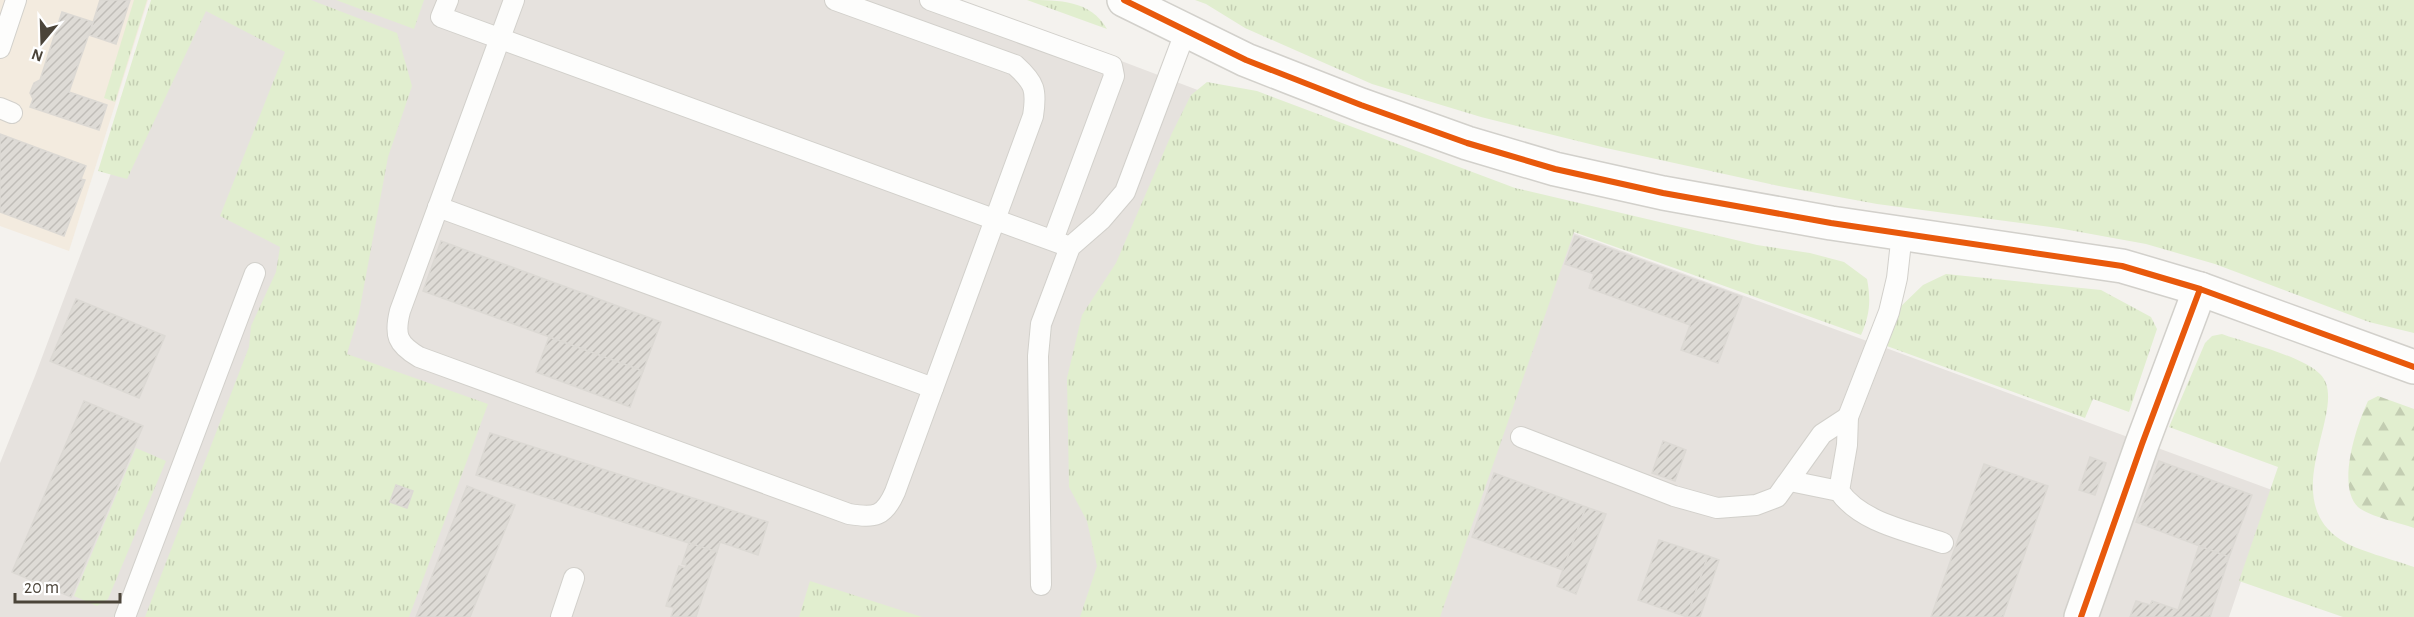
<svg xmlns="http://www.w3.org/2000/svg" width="2414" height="617" font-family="'Alegreya Sans',sans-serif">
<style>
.commercial{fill:#f3ebdf}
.industrial{fill:#e6e2de}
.grass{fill:url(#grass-tufts)}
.forest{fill:url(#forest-firs)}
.building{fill:url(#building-hatch);stroke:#dcd9d4;stroke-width:1.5}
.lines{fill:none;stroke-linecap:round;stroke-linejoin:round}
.service-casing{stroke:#d2d0cb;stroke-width:22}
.minor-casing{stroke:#d2d0cb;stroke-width:36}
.service{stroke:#fdfdfc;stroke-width:20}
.minor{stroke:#fdfdfc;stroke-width:33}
.cycleway-casing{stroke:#fff;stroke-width:10}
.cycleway{stroke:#e8590c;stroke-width:6}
</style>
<defs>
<pattern id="grass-tufts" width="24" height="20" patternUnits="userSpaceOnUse" patternTransform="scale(1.5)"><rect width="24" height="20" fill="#e1eecf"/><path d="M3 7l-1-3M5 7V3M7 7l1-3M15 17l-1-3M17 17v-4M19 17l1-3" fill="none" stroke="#c3cdb2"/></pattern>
<pattern id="forest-firs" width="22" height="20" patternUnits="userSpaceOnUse" patternTransform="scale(1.5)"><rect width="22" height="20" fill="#e1eecf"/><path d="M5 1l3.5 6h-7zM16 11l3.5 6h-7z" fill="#c3cdb2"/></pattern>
<pattern id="building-hatch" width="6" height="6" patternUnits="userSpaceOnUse" patternTransform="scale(1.5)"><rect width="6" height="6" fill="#dedbd6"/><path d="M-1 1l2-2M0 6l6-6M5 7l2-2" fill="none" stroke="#c0bdb8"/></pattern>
</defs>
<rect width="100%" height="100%" fill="#f4f2ee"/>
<path class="commercial" d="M0,0H148L69,251L0,226Z"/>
<path class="industrial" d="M176,0H961L1576,234L2272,490L2229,617H0V463L35,376Z"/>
<g class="grass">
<path d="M134,0H147L115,102L104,98Z"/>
<path d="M151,0H311L397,33L412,86L388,157L359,313L347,354L488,404L409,617H145L249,347L251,326L276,272L280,247L220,216L285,52L206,11L127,179L98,171Z"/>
<path d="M336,0H424L414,29Z"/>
<path d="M1027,0C1060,0 1090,0 1107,29Z"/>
<path d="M1195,0H2414V333L2369,322L2215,264L2146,244L2058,228L1877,204L1779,186L1606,148L1481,117L1372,84L1245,28L1206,4Z"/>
<path d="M1207,82L1257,91L1515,188L1757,245L1810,253L1844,262L1867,279C1871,300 1870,315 1861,335L1574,232L1440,617H1080L1097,566L1087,521L1069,487L1067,378L1082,315L1116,263L1172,133L1191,95Z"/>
<path d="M1946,274L2101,290L2151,317L2157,329L2129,412L2093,399L2085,418L1884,345L1896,311L1923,285Z"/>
<path d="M2222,334C2249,344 2300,355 2320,374C2352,405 2274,496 2341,540C2355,550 2395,560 2414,567V617H2343L2239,581L2278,467L2169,427L2205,343L2212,336Z"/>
<path d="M136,448L166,461L108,599L97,606L74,596Z"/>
<path d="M810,581L922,617H799Z"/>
</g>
<path class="forest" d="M2378,396L2414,409V528C2400,523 2368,516 2358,507C2336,486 2357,424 2368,401Z"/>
<g class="building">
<path d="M100,0H130L116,44L89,35Z"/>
<path d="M62,12L93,22L69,92L107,105L99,130L30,107L33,99L30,93L34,83L40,80Z"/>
<path d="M0,134L86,166L81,179L85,180L64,236L0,212Z"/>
<path d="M1575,236L1742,297L1718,363L1681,350L1690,325L1589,288L1594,274L1565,264Z"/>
<path d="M441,241L661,322L643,371L423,291Z"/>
<path d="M76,299L165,336L139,398L50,361Z"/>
<path d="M549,337L643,371L630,407L536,372Z"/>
<path d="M84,401L143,426L71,597L12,572Z"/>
<path d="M490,433L768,522L758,555L720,542L717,552L476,475Z"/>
<path d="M1663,441L1686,450L1675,481L1652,473Z"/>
<path d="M2090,457L2106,463L2095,495L2079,490Z"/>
<path d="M2159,461L2252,495L2229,557L2136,522Z"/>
<path d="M1984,464L2048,486L2003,617H1931Z"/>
<path d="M1494,473L1586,507L1563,570L1472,537Z"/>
<path d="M396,485L413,491L407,508L390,502Z"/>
<path d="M467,486L515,505L470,617H416Z"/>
<path d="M1586,507L1606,514L1576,594L1557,586Z"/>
<path d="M1659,540L1708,556L1687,617L1638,600Z"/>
<path d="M689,543L717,552L696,617H671L674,608L666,606L679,566L685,568L686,565L682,564Z"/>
<path d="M2199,546L2229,557L2210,617H2130L2136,601L2150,605L2152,601L2178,610Z"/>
<path d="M1708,556L1719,560L1700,617H1687Z"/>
</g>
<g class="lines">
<g class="service-casing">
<g id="service">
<path d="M448,0L441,17L1070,247"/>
<path d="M514,0L400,311C394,335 397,344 419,357L849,514C875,518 884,517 895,492L1033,116C1037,90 1035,83 1015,65L835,0"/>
<path d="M930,0L1112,66L1114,76L1053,240"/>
<path d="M0,48L16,0"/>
<path d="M0,108L12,113"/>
<path d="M438,207L933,388"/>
<path d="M1902,233L1897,278L1889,312L1848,417L1847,445L1839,491C1861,523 1909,531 1943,543"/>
<path d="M1521,437L1674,496L1717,508L1756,505L1777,497L1822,434L1848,417"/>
<path d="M1790,481L1839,491"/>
<path d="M1041,585L1038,356L1041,324L1070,247L1101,220L1125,192L1186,30"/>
<path d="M125,617L255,273"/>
<path d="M561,617L574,578"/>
</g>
</g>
<g class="minor-casing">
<g id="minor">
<path d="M1124,0L1246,60L1361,105L1467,143L1555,169L1663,193L1831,223L2122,266L2200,289L2414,367"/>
<path d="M2081,617L2142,444L2200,289"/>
</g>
</g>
<use href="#service" class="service"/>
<use href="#minor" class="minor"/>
<g class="cycleway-casing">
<g id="cycleway">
<path d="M1124,0L1246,60L1361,105L1467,143L1555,169L1663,193L1831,223L2122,266L2200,289L2414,367"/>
<path d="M2081,617L2142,444L2200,289"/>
</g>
</g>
<use href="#cycleway" class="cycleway"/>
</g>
<g transform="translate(42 42) rotate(199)" stroke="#ffffff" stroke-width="4.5" paint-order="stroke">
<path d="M0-4.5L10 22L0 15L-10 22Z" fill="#4b4439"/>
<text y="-9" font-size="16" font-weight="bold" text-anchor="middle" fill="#4b4439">N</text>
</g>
<path d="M15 593v9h105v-9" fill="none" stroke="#4b4439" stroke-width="3"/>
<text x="24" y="593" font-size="18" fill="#4b4439" stroke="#ffffff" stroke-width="4.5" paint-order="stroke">20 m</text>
</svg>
